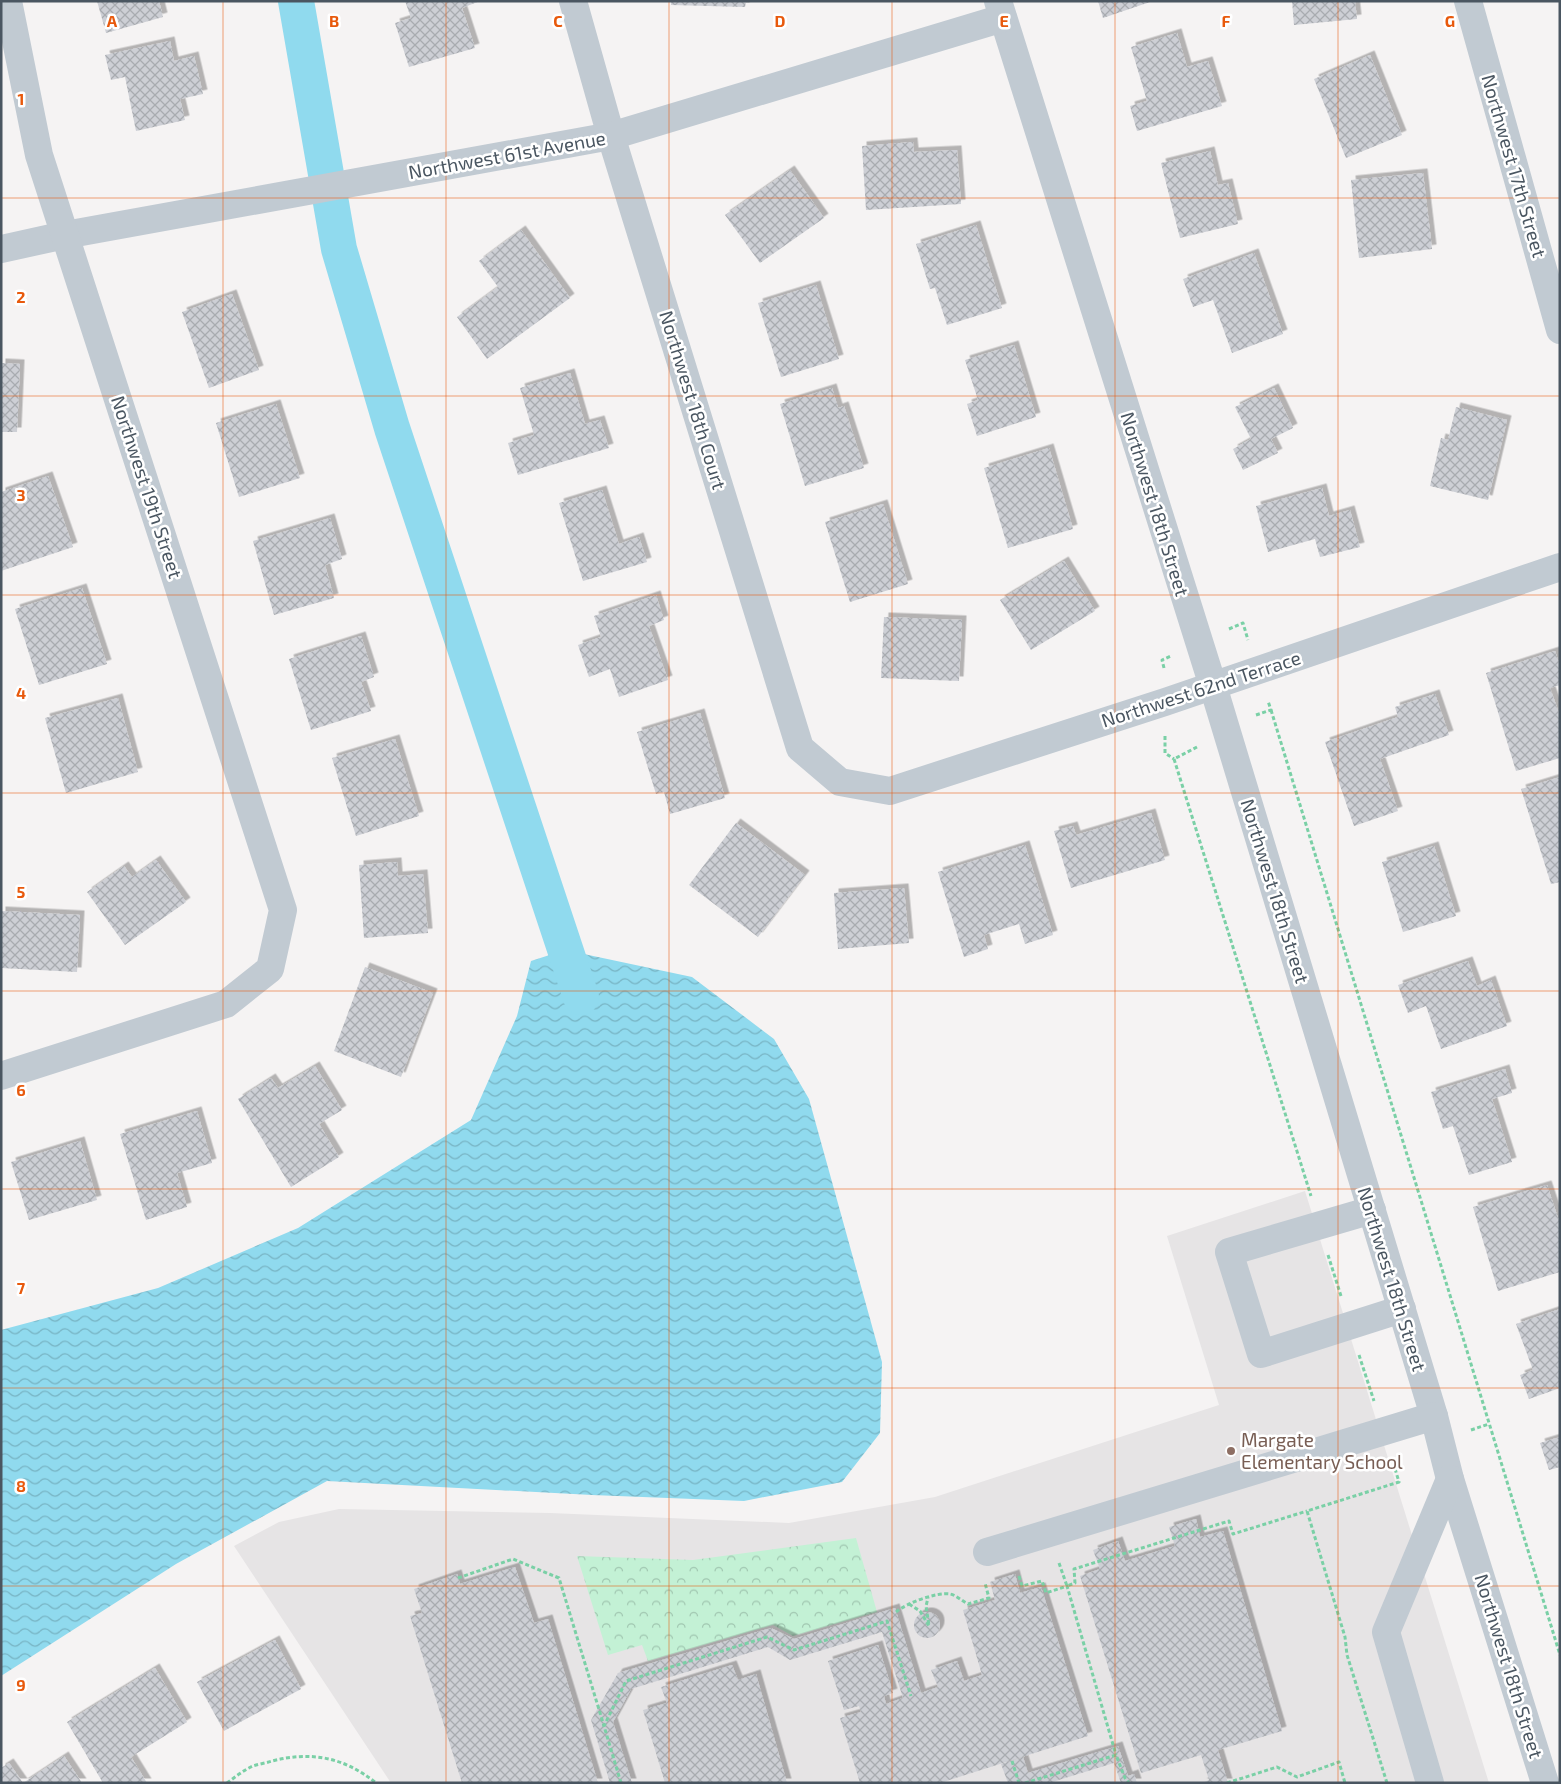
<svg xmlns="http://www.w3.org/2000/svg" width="1561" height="1784" font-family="'Exo 2',sans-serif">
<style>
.education{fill:#e6e4e5}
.park{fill:url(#park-crowns)}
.water{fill:url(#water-waves)}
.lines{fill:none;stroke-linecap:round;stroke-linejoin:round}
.canal{stroke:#90daee;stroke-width:36}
.building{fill:url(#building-cross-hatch);filter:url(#shadow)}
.path{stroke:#7ad0a6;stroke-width:3;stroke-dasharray:4 2.5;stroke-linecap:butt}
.minor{stroke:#c1cad2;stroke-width:28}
.grid{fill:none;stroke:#e8590c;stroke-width:1;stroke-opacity:0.55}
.education-dot{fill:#8d6e63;stroke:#fff;stroke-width:2}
.labels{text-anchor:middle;stroke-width:5;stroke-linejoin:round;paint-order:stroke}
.street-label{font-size:19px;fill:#4a5661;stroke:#fff}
.education-label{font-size:19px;fill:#785e54;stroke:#fff;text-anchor:start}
.grid-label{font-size:16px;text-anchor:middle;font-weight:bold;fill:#e8590c;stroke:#fff;stroke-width:5;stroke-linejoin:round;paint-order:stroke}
</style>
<defs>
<pattern id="park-crowns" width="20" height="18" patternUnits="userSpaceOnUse" patternTransform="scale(1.25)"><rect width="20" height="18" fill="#c3f1d5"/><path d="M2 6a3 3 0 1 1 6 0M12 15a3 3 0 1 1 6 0" fill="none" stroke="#a0c6b0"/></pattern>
<pattern id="water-waves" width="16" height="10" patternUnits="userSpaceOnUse" patternTransform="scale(1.25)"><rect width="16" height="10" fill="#90daee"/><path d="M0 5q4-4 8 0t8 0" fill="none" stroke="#78b4c4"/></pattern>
<pattern id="building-cross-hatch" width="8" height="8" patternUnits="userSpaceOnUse" patternTransform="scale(1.25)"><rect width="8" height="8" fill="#cdcfd5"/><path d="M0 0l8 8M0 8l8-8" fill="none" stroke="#a8abb0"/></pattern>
<filter id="shadow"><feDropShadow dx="4.5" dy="-4.5" stdDeviation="0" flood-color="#0004"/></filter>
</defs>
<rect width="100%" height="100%" fill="#f5f3f3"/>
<path class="education" d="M1305,1191L1489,1783H391L234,1546L279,1522L339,1509L550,1513L789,1523L935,1497L1219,1405L1167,1236Z"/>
<path class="park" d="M856,1538L877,1612L793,1636L773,1625L648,1661L642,1645L608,1655L577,1556L693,1560Z"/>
<path class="water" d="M565,950L692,977L774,1039L809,1099L882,1362L880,1433L842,1482L744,1501L592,1495L327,1481L176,1564L1,1676V1330L158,1288L298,1228L471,1120L517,1016L531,961Z"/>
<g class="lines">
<path class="canal" d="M296,1L339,249L392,428L581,997"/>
</g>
<g class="building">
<path d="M97,1H159L163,17L106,33Z"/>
<path d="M405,1H480L462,8L475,48L409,67L395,23L411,18Z"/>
<path d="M671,1H746L745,7L671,5Z"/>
<path d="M1098,1H1150V2L1103,18Z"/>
<path d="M1292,1H1355L1357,19L1294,25Z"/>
<path d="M1177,33L1187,67L1208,61L1222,106L1137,131L1130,106L1147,101L1131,47Z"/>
<path d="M170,41L174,61L194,56L203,94L180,99L185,120L136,131L125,77L111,80L105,55Z"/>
<path d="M1370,55L1402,135L1346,158L1314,79Z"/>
<path d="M913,142L914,152L957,150L961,204L866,210L862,146Z"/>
<path d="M1210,151L1218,185L1228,183L1238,224L1180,238L1161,163Z"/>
<path d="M790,170L824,218L760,263L725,215Z"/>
<path d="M1423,173L1432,249L1359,258L1351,180Z"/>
<path d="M976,225L1002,308L947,325L935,288L930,289L916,244Z"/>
<path d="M521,230L570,298L487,359L457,317L498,287L479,261Z"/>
<path d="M1254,253L1283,334L1232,353L1213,300L1193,307L1183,279Z"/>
<path d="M816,285L839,359L781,377L758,303Z"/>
<path d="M232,294L259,370L209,388L182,312Z"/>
<path d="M1014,345L1036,417L977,436L967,404L978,400L965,360Z"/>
<path d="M1,363L20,364L17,432H1Z"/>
<path d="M570,373L585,424L600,420L609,448L518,475L508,443L534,435L520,388Z"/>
<path d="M832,388L838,408L844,406L864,468L805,486L780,404Z"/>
<path d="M1274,388L1293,428L1271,439L1278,453L1243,470L1233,449L1251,439L1235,407Z"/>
<path d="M276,404L300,478L239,497L216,423Z"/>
<path d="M1456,407L1507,420L1488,500L1430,486L1441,438L1448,440Z"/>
<path d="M1049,448L1073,529L1008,548L984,468Z"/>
<path d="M48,476L73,547L1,571V492Z"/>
<path d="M1322,488L1329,516L1350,510L1360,547L1320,557L1315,539L1268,552L1256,506Z"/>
<path d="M602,490L619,544L639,537L647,562L583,581L559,503Z"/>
<path d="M883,504L908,584L850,602L825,522Z"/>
<path d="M330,518L342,559L325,565L334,598L274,615L253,541Z"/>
<path d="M1064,561L1095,611L1031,650L1000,600Z"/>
<path d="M82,588L107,664L39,685L15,609Z"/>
<path d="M656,595L664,620L649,626L668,680L619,697L610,669L589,677L578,645L601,637L594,616Z"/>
<path d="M884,617L962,620L959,681L881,678Z"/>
<path d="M361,636L374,677L361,682L371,711L311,730L289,659Z"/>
<path d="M1555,651L1560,666V685L1550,688L1560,716V758L1516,771L1486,673Z"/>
<path d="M1435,694L1449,735L1380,759L1398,811L1354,826L1325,742L1398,717L1395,707Z"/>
<path d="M118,698L138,772L66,793L45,718Z"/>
<path d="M700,713L725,798L670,814L664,792L656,794L637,732Z"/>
<path d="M395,739L419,816L356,836L332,758Z"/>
<path d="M1560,777V882L1551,884L1521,789Z"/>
<path d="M1151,813L1165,860L1071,888L1054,831L1073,826L1076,835Z"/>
<path d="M736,823L805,875L758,937L689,885Z"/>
<path d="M1025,845L1053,935L1025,944L1019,924L984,935L988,949L964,957L938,872Z"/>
<path d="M1434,846L1456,916L1403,932L1382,862Z"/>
<path d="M156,860L186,902L125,945L87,892L124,866L132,877Z"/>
<path d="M397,862L398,876L423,874L428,933L364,938L359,865Z"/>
<path d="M904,888L909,943L838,949L834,893Z"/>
<path d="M1,911L80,915L77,972L1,968Z"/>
<path d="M1468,961L1477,986L1491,980L1507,1026L1441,1049L1426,1006L1408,1013L1398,985Z"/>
<path d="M365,967L433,993L401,1077L334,1051Z"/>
<path d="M315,1066L342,1110L319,1124L339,1157L291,1187L238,1099L271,1078L278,1088Z"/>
<path d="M1505,1069L1512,1093L1492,1099L1512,1162L1469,1175L1453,1126L1443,1129L1431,1092Z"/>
<path d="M197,1111L212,1163L177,1173L187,1207L146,1220L120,1134Z"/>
<path d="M80,1141L97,1200L29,1220L11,1162Z"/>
<path d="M1547,1185L1560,1224V1272L1498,1291L1473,1207Z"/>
<path d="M1560,1309V1367L1558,1368L1560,1373V1388L1529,1399L1520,1375L1533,1370L1516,1324Z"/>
<path d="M1560,1437V1467L1549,1470L1540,1443Z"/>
<path d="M1196,1519L1200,1537L1223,1531L1282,1731L1218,1750L1228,1783H1202L1209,1780L1201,1755L1141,1773L1080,1576L1100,1569L1093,1550L1118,1541L1125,1561L1175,1546L1169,1527Z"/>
<path d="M515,1567L534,1623L548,1619L598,1783H462L410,1616L422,1613L414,1589L457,1574L460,1584Z"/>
<path d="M1015,1574L1020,1593L1041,1587L1088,1736L940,1783H860L840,1718L861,1712L859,1706L844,1710L828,1661L878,1645L893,1693L884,1696L886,1704L903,1698L882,1632L790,1660L768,1647L631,1689L613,1722L632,1783H610L591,1720L618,1673L771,1628L794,1639L895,1608L921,1693L938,1687L931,1670L957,1661L964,1681L982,1675L963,1610L995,1600L990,1582Z"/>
<circle cx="927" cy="1625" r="13"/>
<path d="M275,1640L301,1689L224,1731L197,1682Z"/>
<path d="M732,1665L738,1680L756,1674L787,1783H665L643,1710L667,1703L661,1687Z"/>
<path d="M155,1668L187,1722L131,1757L147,1783H103L67,1722Z"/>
<path d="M1118,1746L1128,1776L1134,1774L1137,1783H1121L1114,1763L1049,1783H1008L1001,1764L1023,1757L1028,1773Z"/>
<path d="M64,1756L82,1783H23Z"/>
<path d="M9,1763L23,1783H1V1768Z"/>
</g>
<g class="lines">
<g class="path">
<path d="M1229,629L1243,623L1248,640"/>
<path d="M1164,668L1162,660L1171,656"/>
<path d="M1271,710L1560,1655"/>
<path d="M1256,715L1271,710L1268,701"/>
<path d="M1165,736V753L1174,759"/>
<path d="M1197,747L1174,759L1311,1196"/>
<path d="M1328,1255L1341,1296"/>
<path d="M1359,1355L1374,1401"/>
<path d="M1471,1430L1489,1424"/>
<path d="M1059,1563L1067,1586L1075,1583L1074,1569L1229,1521L1233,1534L1307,1511"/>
<path d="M1019,1576L1022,1586L1042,1581L1046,1593L1067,1586L1116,1755"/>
<path d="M458,1578L513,1559L559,1578L604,1726"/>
<path d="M909,1604L920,1611L929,1626L926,1606L928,1598"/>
<path d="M896,1612C907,1603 936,1592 950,1594C956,1595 962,1601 968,1604L989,1598L985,1583"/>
<path d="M1012,1761L1019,1783"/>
<path d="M227,1783C235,1777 244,1770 253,1766C259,1764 266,1763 272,1761C311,1751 344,1757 376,1783"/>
<path d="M621,1783L604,1726L626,1681L767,1637L794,1650L887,1621L911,1696"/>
<path d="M1025,1783L1116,1755L1125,1778L1129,1783"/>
<path d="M1227,1783L1277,1767L1297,1777L1339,1762L1345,1783"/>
<path d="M1387,1783L1347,1655L1345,1637L1307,1511L1399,1482L1393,1462"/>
</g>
<g class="minor">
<path d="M573,1L611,136L800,748L840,782L890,791L1165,702L1560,567"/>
<path d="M998,1L1213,686L1434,1416L1450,1479L1545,1783"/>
<path d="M1468,1L1560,330"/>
<path d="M1,249L65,235L611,136L1003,18"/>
<path d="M1,1076L226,1004L270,969L283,910L39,155L8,1"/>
<path d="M1372,1210L1229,1252L1261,1354L1402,1309"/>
<path d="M987,1552L1434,1416"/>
<path d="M1430,1783L1386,1632L1450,1479"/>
</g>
</g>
<path class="grid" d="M223,1V1783M446,1V1783M669,1V1783M892,1V1783M1115,1V1783M1338,1V1783M1,198H1560M1,396H1560M1,595H1560M1,793H1560M1,991H1560M1,1189H1560M1,1388H1560M1,1586H1560"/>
<circle class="education-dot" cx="1231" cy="1451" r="5"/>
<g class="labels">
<g class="street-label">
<text transform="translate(507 155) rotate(-10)" y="7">Northwest 61st Avenue</text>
<text transform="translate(1514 166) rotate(74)" y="7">Northwest 17th Street</text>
<text transform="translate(693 400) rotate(73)" y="7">Northwest 18th Court</text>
<text transform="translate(147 487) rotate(72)" y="7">Northwest 19th Street</text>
<text transform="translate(1155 504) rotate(73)" y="7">Northwest 18th Street</text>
<text transform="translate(1201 689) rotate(-18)" y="7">Northwest 62nd Terrace</text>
<text transform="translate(1275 891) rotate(73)" y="7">Northwest 18th Street</text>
<text transform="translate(1392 1279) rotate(73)" y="7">Northwest 18th Street</text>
<text transform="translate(1509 1666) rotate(73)" y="7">Northwest 18th Street</text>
</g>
<g class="education-label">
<text x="1241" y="1447">Margate<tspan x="1241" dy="22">Elementary School</tspan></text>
</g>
</g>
<g class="grid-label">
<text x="112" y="27">A</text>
<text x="334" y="27">B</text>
<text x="558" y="27">C</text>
<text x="780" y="27">D</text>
<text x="1004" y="27">E</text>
<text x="1226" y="27">F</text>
<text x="1450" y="27">G</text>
<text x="21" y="105">1</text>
<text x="21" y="303">2</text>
<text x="21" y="501">3</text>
<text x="21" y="699">4</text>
<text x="21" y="898">5</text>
<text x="21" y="1096">6</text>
<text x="21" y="1294">7</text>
<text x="21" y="1492">8</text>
<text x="21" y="1691">9</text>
</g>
<rect width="1561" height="1784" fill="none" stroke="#4a5661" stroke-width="5"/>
</svg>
